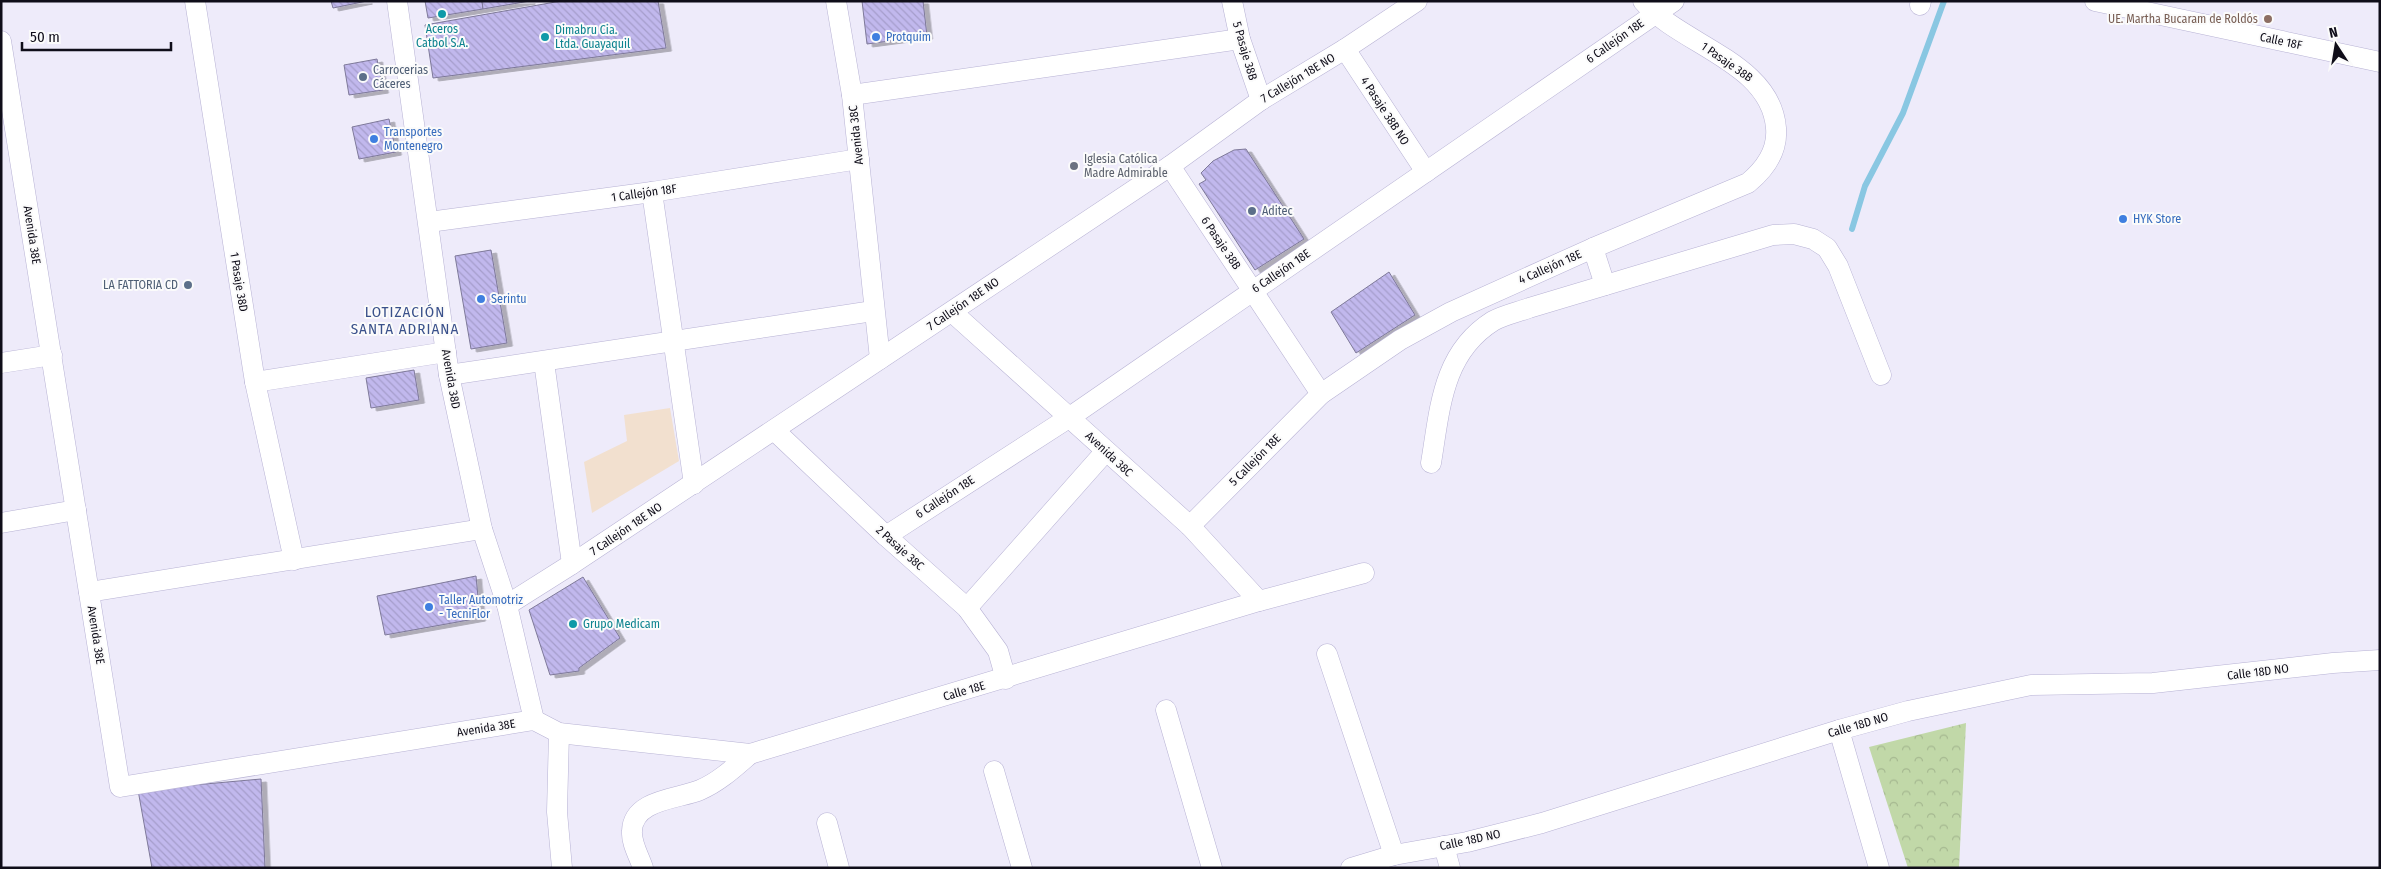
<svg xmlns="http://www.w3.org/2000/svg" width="2381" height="869" font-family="'Fira Sans Condensed',sans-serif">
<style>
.industrial{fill:#f2e0cf}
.park{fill:url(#park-crowns)}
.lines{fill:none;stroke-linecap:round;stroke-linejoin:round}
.stream{stroke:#89c7e2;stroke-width:6}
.building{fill:url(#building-back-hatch);stroke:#7e7999;filter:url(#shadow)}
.minor-casing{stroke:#b7b2d4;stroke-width:21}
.minor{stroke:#fff;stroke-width:20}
.culture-dot{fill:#0f9aa8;stroke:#fbfbfb;stroke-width:2}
.education-dot{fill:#8d6e63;stroke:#fbfbfb;stroke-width:2}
.shop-dot{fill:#3f7fe0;stroke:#fbfbfb;stroke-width:2}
.service-dot{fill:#5c6f8a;stroke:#fbfbfb;stroke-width:2}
.worship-dot{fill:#6b7280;stroke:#fbfbfb;stroke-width:2}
.labels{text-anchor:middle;stroke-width:4;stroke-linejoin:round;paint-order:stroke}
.education-label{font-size:12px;fill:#785e54;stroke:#fbfbfb;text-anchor:end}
.culture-label{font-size:12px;fill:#0d838f;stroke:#fbfbfb;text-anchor:start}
.shop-label{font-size:12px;fill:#366cbe;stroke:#fbfbfb;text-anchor:start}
.street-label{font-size:12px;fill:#0f0d19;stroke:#fbfbfb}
.service-label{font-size:12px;fill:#4e5e75;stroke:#fbfbfb;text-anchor:start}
.worship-label{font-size:12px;fill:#5b616d;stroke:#fbfbfb;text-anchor:start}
.quarter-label{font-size:15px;letter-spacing:1px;fill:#3a518b;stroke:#fbfbfb}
</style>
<defs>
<pattern id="park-crowns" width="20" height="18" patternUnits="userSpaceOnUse" patternTransform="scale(1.25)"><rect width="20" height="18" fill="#c1d8a8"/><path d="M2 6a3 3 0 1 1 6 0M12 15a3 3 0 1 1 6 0" fill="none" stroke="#a5b890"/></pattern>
<pattern id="building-back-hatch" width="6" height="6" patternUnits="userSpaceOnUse" patternTransform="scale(1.25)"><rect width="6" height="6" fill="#c1b8ed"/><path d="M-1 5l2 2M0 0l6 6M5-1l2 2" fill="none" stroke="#a59dcb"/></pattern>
<filter id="shadow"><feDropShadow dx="5.5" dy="3" stdDeviation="0" flood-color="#0004"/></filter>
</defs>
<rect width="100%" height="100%" fill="#eeebfa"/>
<path class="industrial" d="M670,408L679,461L592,513L584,462L627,441L624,415Z"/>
<path class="park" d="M1966,723L1959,868H1908L1869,747Z"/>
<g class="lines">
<path class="stream" d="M1852,229L1865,186L1903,113L1944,1"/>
</g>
<g class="building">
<path d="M331,1H367L333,8Z"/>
<path d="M425,1H482L483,9L428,18Z"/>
<path d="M482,1H530L483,9Z"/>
<path d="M561,1H658L666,48L433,78L425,25Z"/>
<path d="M862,1H923L927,36L867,44Z"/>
<path d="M377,59L383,90L349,95L344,65Z"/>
<path d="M389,119L396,152L359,159L352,127Z"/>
<path d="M1246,149L1304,239L1255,270L1199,184L1206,180L1201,173L1213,161L1234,150Z"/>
<path d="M491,250L507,343L471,349L455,256Z"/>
<path d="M1389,272L1415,315L1356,353L1331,312Z"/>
<path d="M414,370L419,400L371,408L366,378Z"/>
<path d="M476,576L480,618L385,635L377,596Z"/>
<path d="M583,577L620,638L579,668V671L550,675L529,610Z"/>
<path d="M261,779L265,868H152L138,790Z"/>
</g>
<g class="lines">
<g class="minor-casing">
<g id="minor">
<path d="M195,1L255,382L294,560"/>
<path d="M397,1L449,375L482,529L507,605L534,720"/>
<path d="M836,1L852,95L880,359"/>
<path d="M1232,1L1240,39L1261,100"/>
<path d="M2095,1L2380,62"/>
<path d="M1920,5L1921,1"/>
<path d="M1,41L120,787L534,720L559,733L750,754L1259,601L1364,573"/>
<path d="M1345,49L1426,172"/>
<path d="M852,95L1240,39"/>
<path d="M1170,166L1321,394"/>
<path d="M652,192L694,484"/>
<path d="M429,222L652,192L859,159"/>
<path d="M1593,248L1605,285"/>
<path d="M952,312L1190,526L1259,601"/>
<path d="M544,362L572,564"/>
<path d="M1,363L52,355"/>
<path d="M449,375L873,311"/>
<path d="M255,382L446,352"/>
<path d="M774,430L886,536L967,608L998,651L1006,679"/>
<path d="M1431,463C1440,409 1442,353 1493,321C1504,315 1518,312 1529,308L1773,235L1794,234L1813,239L1827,248L1838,266L1881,375"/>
<path d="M1,523L76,510"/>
<path d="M1190,526L1321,394L1400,340L1451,312L1593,248L1748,183C1765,169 1778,151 1776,128C1771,62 1680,45 1643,1"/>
<path d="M886,536L1070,417L1674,1"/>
<path d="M89,592L482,529"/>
<path d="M507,605L572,564L1170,166L1261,100L1345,49L1417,1"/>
<path d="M967,608L1105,452"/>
<path d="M1327,654L1394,855"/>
<path d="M1166,710L1212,868"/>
<path d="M1839,730L1879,868"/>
<path d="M559,733L557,812L562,868"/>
<path d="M994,771L1022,868"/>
<path d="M827,823L839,868"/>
<path d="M1444,846L1450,868"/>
<path d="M643,868C639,856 631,843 632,831C633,799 679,799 700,790C719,782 735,767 750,754"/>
<path d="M1351,868L1394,855L1467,842L1542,823L1839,730L1908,711L2031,685L2153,683L2333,663L2380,660"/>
</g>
</g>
<use href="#minor" class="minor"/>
</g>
<g class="culture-dot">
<circle cx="442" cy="14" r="5"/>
<circle cx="545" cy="37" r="5"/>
<circle cx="573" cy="624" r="5"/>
</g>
<circle class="education-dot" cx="2268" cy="19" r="5"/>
<g class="shop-dot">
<circle cx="876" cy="37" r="5"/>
<circle cx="374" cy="139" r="5"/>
<circle cx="2123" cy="219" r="5"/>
<circle cx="481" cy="299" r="5"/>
<circle cx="429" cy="607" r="5"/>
</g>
<g class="service-dot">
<circle cx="363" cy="77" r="5"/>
<circle cx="1252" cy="211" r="5"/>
<circle cx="188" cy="285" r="5"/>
</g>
<circle class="worship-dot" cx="1074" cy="166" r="5"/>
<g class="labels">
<g class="education-label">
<text x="2258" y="23">UE. Martha Bucaram de Roldós</text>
</g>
<g class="culture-label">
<text x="442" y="33" text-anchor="middle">Aceros<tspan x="442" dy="14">Catbol S.A.</tspan></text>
<text x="555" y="34">Dimabru Cia.<tspan x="555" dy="14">Ltda. Guayaquil</tspan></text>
<text x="583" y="628">Grupo Medicam</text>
</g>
<g class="shop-label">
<text x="886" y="41">Protquim</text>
<text x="384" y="136">Transportes<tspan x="384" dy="14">Montenegro</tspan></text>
<text x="2133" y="223">HYK Store</text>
<text x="491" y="303">Serintu</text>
<text x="439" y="604">Taller Automotriz<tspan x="439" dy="14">- TecniFlor</tspan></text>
</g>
<g class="street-label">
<text transform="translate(1615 41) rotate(-35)" y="4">6 Callejón 18E</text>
<text transform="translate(2281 41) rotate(12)" y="4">Calle 18F</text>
<text transform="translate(1245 51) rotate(74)" y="4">5 Pasaje 38B</text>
<text transform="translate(1727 62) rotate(35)" y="4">1 Pasaje 38B</text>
<text transform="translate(1298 78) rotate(-31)" y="4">7 Callejón 18E NO</text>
<text transform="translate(1385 111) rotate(57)" y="4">4 Pasaje 38B NO</text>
<text transform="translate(856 135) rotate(-96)" y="4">Avenida 38C</text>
<text transform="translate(644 193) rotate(-8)" y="4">1 Callejón 18F</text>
<text transform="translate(32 235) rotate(81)" y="4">Avenida 38E</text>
<text transform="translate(1221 243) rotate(56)" y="4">6 Pasaje 38B</text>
<text transform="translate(1550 267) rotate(-24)" y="4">4 Callejón 18E</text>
<text transform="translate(1281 271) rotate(-34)" y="4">6 Callejón 18E</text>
<text transform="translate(239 282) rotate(81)" y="4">1 Pasaje 38D</text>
<text transform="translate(963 304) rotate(-34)" y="4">7 Callejón 18E NO</text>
<text transform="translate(451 379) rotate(80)" y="4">Avenida 38D</text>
<text transform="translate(1109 454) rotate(43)" y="4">Avenida 38C</text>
<text transform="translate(1255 460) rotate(-45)" y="4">5 Callejón 18E</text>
<text transform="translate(945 497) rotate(-33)" y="4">6 Callejón 18E</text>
<text transform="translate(626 529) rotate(-34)" y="4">7 Callejón 18E NO</text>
<text transform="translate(900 548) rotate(42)" y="4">2 Pasaje 38C</text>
<text transform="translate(96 635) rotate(81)" y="4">Avenida 38E</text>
<text transform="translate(2258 672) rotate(-7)" y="4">Calle 18D NO</text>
<text transform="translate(964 691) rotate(-16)" y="4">Calle 18E</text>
<text transform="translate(1858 725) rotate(-16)" y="4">Calle 18D NO</text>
<text transform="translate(486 728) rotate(-9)" y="4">Avenida 38E</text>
<text transform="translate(1470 840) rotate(-12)" y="4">Calle 18D NO</text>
</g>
<g class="service-label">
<text x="373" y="74">Carrocerias<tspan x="373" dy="14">Cáceres</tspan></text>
<text x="1262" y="215">Aditec</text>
<text x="178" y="289" text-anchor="end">LA FATTORIA CD</text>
</g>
<g class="worship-label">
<text x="1084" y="163">Iglesia Católica<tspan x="1084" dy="14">Madre Admirable</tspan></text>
</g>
<g class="quarter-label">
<text x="405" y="317">LOTIZACIÓN<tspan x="405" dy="17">SANTA ADRIANA</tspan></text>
</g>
</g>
<rect width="2381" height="869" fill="none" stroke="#0f0d19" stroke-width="5"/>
<g transform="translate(2336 45) rotate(348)" stroke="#fbfbfb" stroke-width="4" paint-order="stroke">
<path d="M0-4L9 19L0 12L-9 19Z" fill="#0f0d19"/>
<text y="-8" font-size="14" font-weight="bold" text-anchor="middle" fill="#0f0d19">N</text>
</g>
<path d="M22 42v8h149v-8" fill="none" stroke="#0f0d19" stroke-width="2.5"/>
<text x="30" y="42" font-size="15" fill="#0f0d19" stroke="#fbfbfb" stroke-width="4" paint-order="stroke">50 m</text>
</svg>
